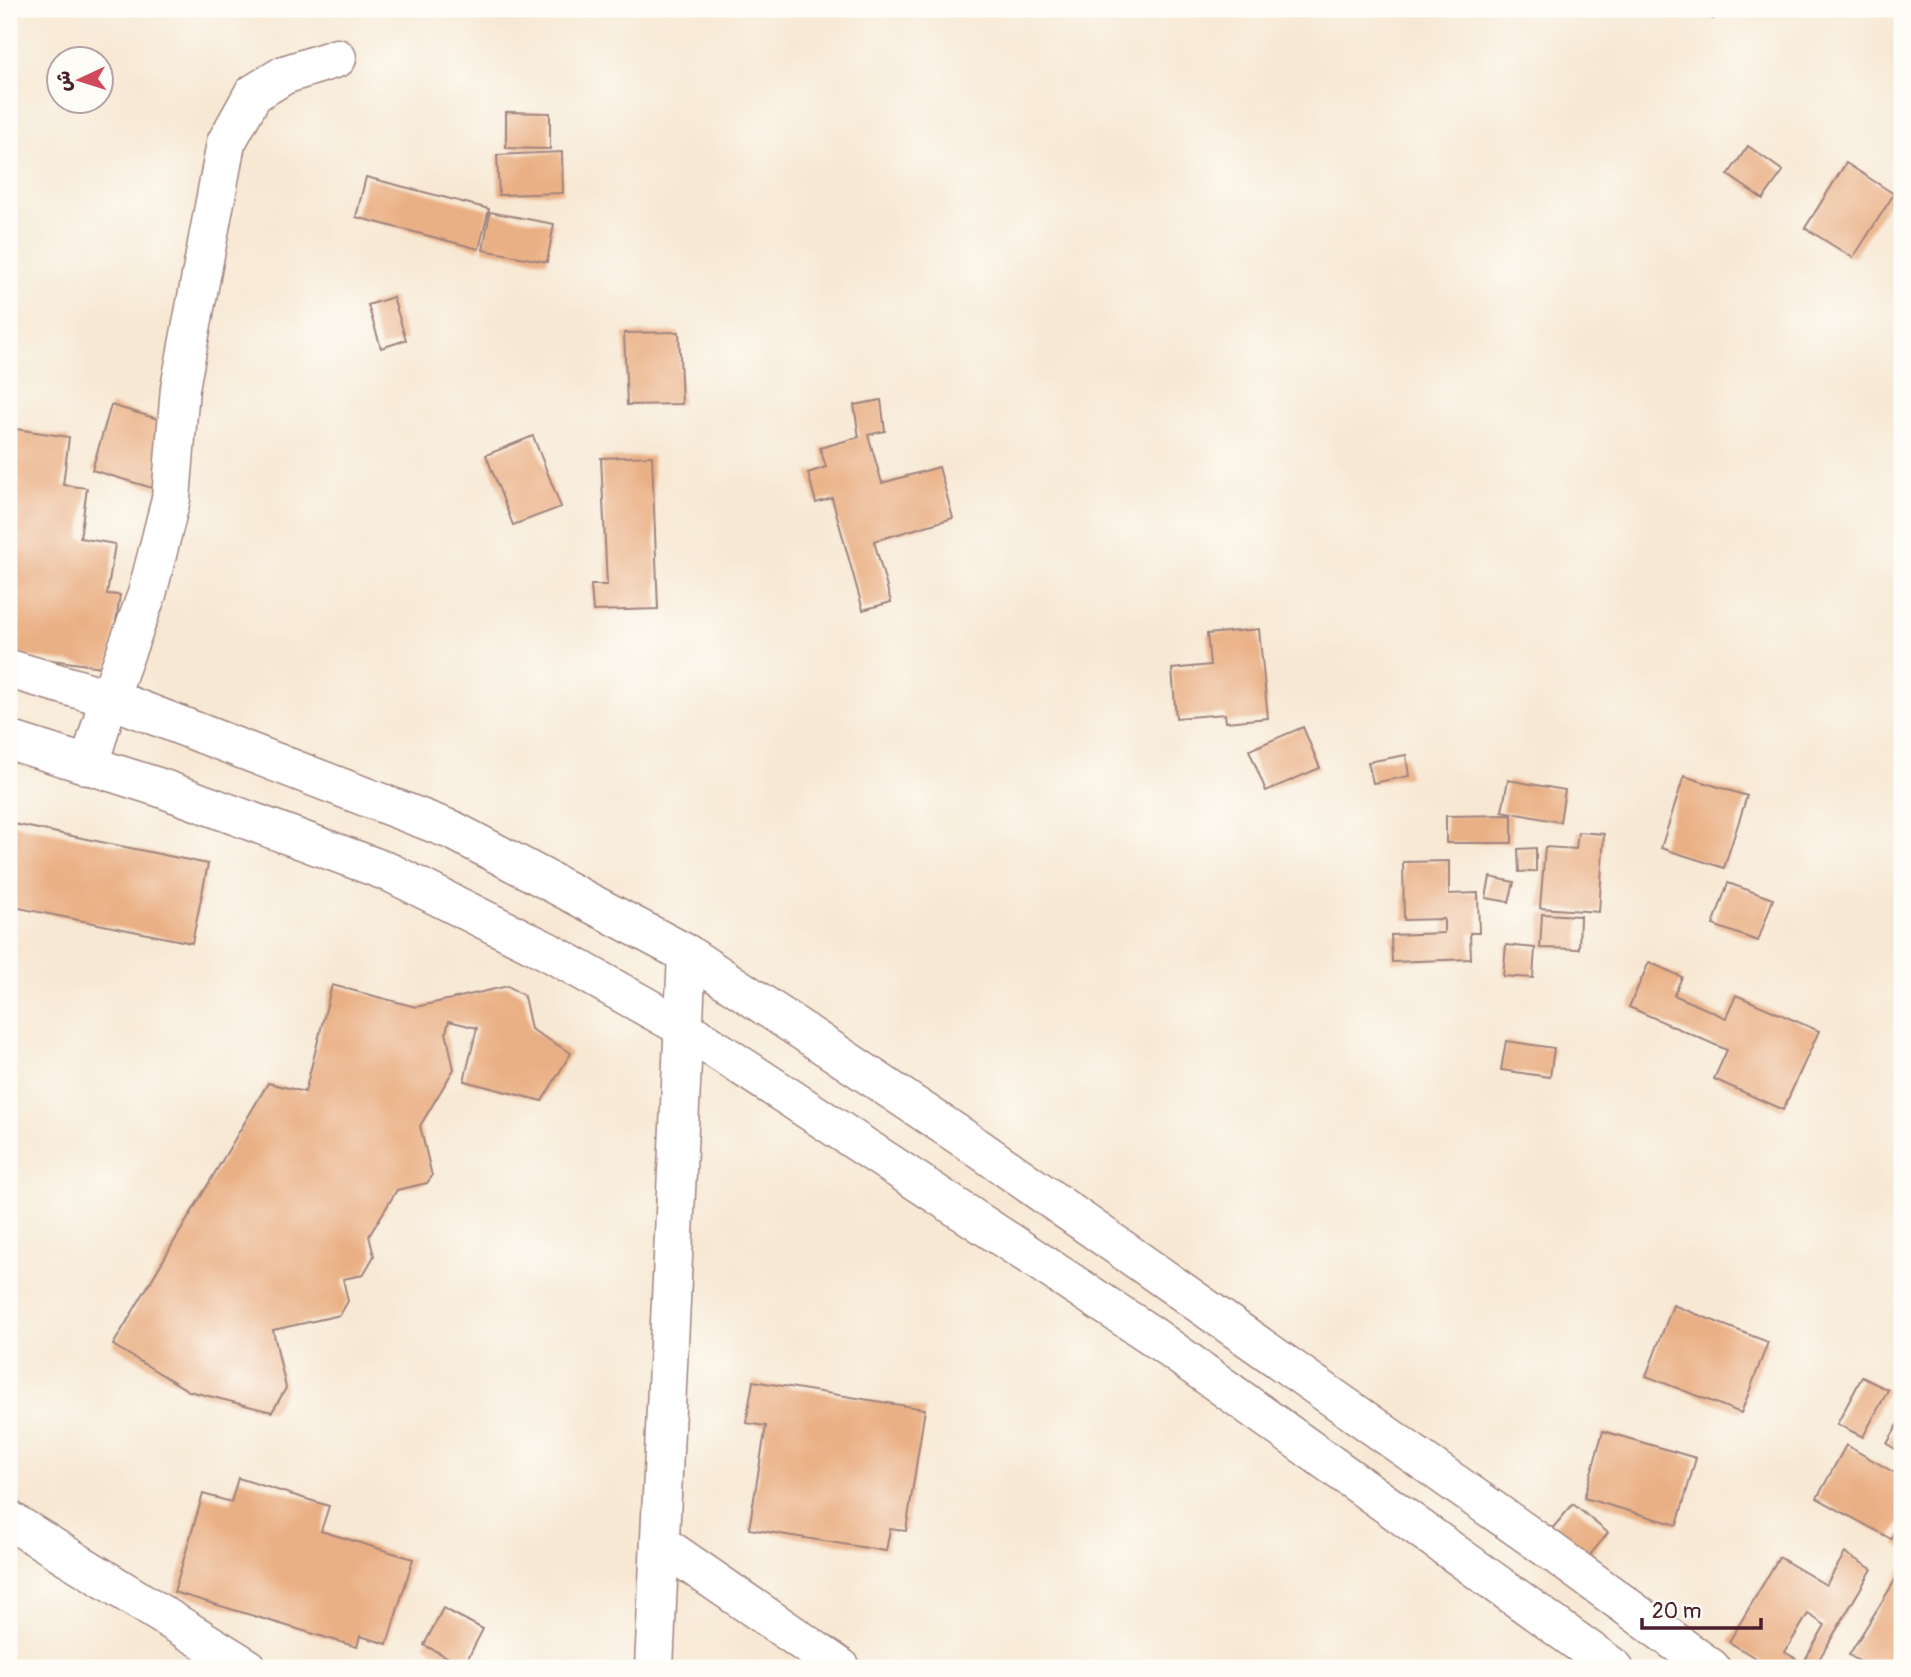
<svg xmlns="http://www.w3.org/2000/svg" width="1911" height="1677" font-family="Pangolin,'Playpen Sans Arabic',sans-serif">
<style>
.building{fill:#eab085;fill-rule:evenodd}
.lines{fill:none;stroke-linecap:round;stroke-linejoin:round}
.street-casing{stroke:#a0847f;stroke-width:41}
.street{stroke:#fff;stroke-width:38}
</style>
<rect width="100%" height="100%" fill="#fdfcf7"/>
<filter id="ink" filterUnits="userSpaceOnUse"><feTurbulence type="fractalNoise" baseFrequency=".0143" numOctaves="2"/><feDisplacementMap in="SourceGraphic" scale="14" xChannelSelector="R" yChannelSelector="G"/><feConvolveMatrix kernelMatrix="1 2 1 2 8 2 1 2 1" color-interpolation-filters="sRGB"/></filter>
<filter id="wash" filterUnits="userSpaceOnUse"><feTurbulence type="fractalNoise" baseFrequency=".00686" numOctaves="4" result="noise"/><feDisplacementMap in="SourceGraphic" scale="28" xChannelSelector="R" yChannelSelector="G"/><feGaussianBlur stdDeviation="1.57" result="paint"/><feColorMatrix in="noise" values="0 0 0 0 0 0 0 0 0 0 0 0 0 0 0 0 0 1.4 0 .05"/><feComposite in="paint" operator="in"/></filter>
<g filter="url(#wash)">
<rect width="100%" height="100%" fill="#f7e8d3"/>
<g id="blocks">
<g class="building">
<path d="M1696,9H1719L1713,19Z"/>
<path d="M506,112L550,113V149L506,148Z"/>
<path d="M1748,146L1783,171L1763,199L1728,175Z"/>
<path d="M562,152L563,193L499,195L497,155Z"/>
<path d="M1846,163L1894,194L1853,258L1805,228Z"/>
<path d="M366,177L489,209L479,249L356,217Z"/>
<path d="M490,212L554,224L547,262L483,250Z"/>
<path d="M393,297L406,340L381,348L368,305Z"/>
<path d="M679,332L682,404L627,405L624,333Z"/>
<path d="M881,400L885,431L868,435L882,483L939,467L953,518L874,541L891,602L863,610L832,498L816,503L808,473L826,467L820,448L859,437L854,405Z"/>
<path d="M111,405L178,425L159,490L92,470Z"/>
<path d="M9,428L69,437L63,485L87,488L80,538L115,544L107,594L120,595L109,668L9,654Z"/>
<path d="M533,436L561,507L513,525L486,455Z"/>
<path d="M652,456L658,609L593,611L591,585H607L601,458Z"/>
<path d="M1259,629L1268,718L1226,722L1225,714L1176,718L1172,669L1210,665L1207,634Z"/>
<path d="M1303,727L1320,768L1266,791L1249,750Z"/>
<path d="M1406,755L1409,776L1373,783L1368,762Z"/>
<path d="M1684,776L1747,796L1724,868L1661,848Z"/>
<path d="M1508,780L1565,790L1560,822L1502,811Z"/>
<path d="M1512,815V843H1446V816Z"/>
<path d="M9,823L208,864L192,943L9,906Z"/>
<path d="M1578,832L1604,834L1599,912L1540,908L1545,847L1576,849Z"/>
<path d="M1536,848V871L1519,872L1518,849Z"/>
<path d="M1449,861V894L1478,893L1479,933H1470L1471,959L1392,962L1391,935L1444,933V919L1404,920L1403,862Z"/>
<path d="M1490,877L1514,882L1509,902L1486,898Z"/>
<path d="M1728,883L1773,899L1758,941L1713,925Z"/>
<path d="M1542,914L1580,916L1579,949L1540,948Z"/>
<path d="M1506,945L1535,948L1533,978L1503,976Z"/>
<path d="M1649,962L1682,977L1674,995L1726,1018L1736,995L1819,1031L1783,1110L1714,1079L1727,1050L1629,1007Z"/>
<path d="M332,985L416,1007L508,986L524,996L531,1029L571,1053L542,1101L464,1081L477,1028L449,1021L446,1032L454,1069L420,1126L432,1176L427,1183L397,1190L369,1236L374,1256L363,1275L343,1279L348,1301L340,1315L273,1330L286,1388L272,1412L189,1391L113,1345L268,1083L305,1092Z"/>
<path d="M1506,1041L1554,1048L1550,1077L1501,1070Z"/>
<path d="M1673,1305L1768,1342L1741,1413L1646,1376Z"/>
<path d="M1862,1377L1888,1390L1863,1437L1837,1424Z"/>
<path d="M753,1381L925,1409L906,1531L890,1529L886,1551L749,1529L766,1426L746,1423Z"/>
<path d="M1902,1417V1453L1887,1444Z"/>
<path d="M1603,1431L1696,1458L1677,1525L1584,1498Z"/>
<path d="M1846,1445L1902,1477V1518L1891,1539L1817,1498Z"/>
<path d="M238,1478L329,1506L321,1531L413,1559L387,1644L360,1636L357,1647L174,1592L203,1494L231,1502Z"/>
<path d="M1573,1504L1608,1533L1586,1560L1551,1530Z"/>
<path d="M1902,1533V1549L1896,1545Z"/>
<path d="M1845,1553L1872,1569L1814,1668H1772L1729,1642L1779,1557L1826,1585ZM1808,1614L1825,1625L1803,1663L1785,1652Z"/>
<path d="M1902,1569V1668H1870L1849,1655Z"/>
<path d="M443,1608L483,1629L464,1666L424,1645Z"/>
</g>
</g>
</g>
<g filter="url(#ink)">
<use href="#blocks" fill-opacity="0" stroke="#a0847f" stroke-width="2"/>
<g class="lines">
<g class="street-casing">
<g id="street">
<path d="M9,669L109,698L454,831L687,954L978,1148L1544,1546L1711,1668"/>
<path d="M9,740L161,788L391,873L549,952L682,1027L1151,1335L1614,1668"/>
<path d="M89,766L109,698L147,594L171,499L180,388L226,143L253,94L284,75L337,58"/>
<path d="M9,1520L248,1668"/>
<path d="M661,1544L841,1668"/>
<path d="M654,1668L687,954"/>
</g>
</g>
<use href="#street" class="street"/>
</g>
</g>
<rect width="1911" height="1677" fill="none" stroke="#fdfcf7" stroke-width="35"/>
<g transform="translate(80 80) rotate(266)"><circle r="33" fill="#fdfcf7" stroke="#b5a4a5" stroke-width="2"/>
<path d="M0-5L12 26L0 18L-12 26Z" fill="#d1495b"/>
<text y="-10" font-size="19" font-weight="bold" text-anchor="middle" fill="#4a1f2b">ش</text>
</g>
<path d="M1642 1618v10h119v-10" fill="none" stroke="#4a1f2b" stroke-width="3.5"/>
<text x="1652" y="1618" font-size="21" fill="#4a1f2b" stroke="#fdfcf7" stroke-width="5" paint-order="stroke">20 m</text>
</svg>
